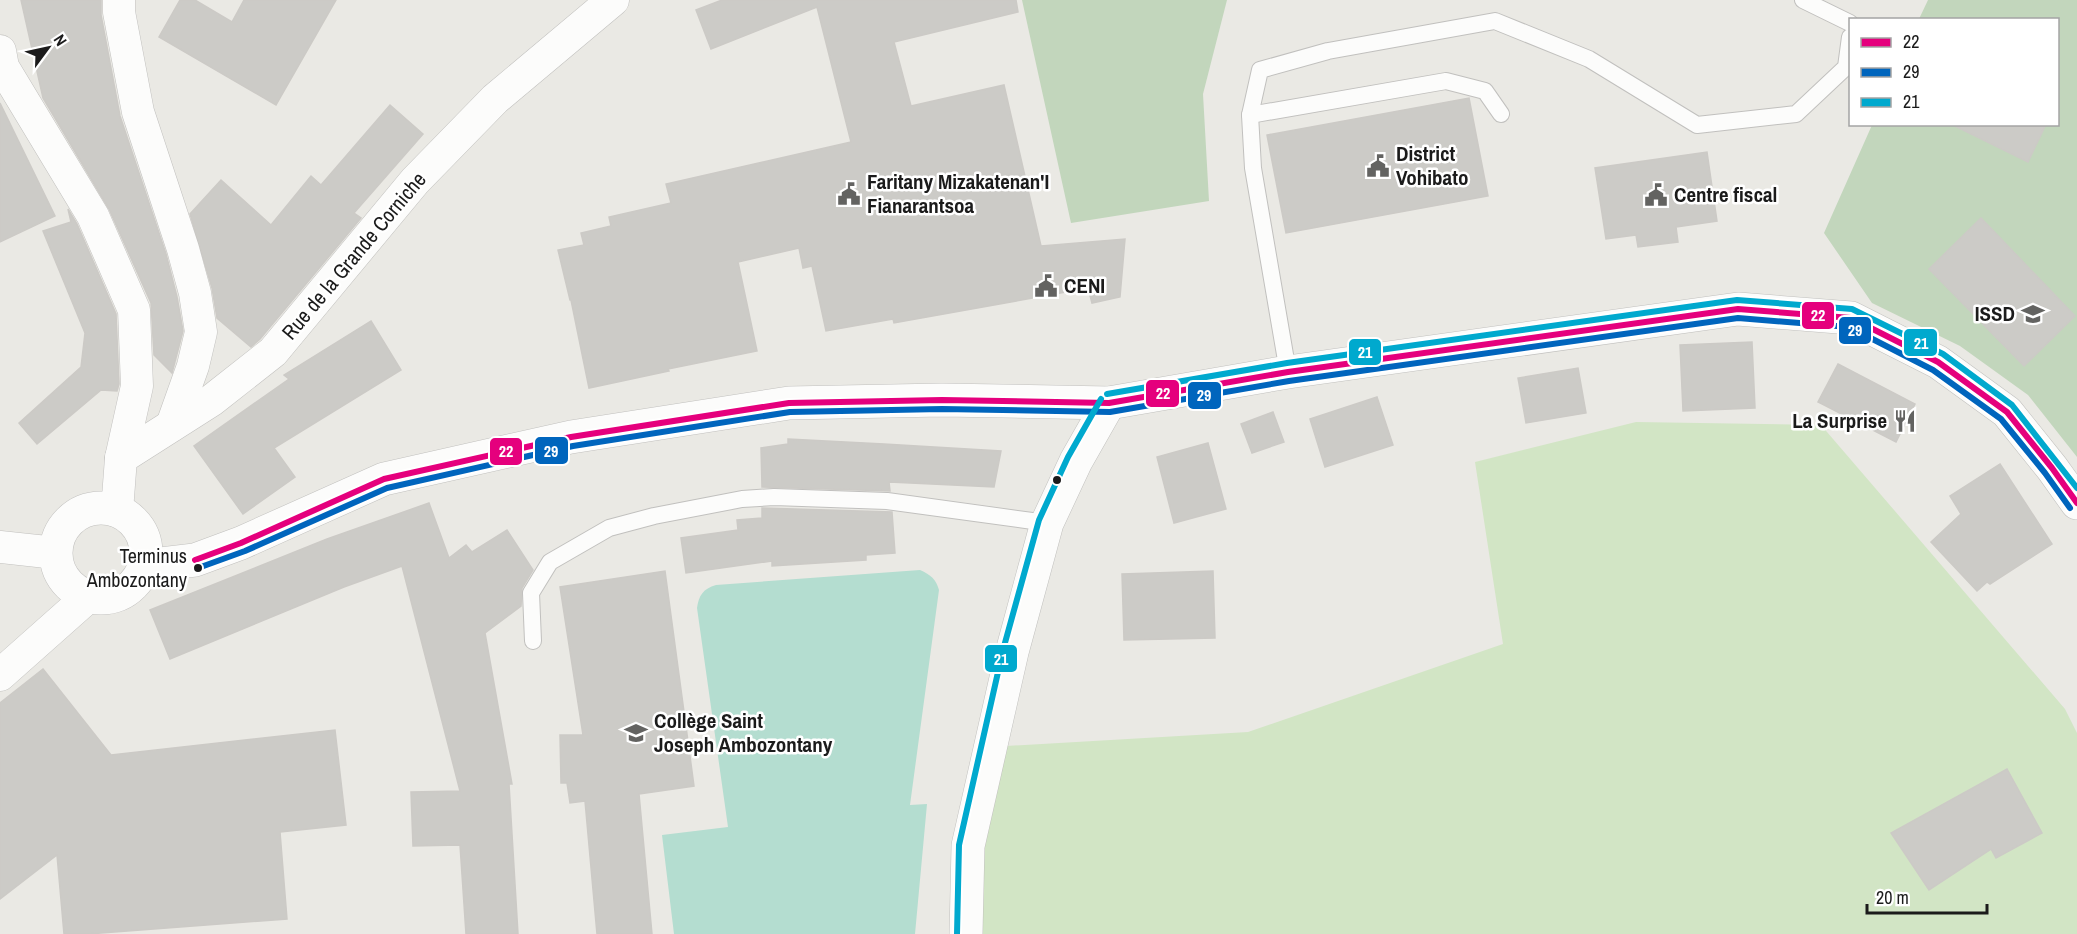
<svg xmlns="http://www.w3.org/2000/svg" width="2077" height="934" font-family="'Archivo Narrow',sans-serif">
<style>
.grass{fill:#d2e5c5}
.forest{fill:#c2d6bc}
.pitch{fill:#b4ddd0}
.building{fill:#cccbc7;stroke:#cccac6;stroke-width:1.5}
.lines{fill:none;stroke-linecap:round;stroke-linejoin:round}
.service-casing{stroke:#c1c0be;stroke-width:18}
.minor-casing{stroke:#c1c0be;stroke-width:33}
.tertiary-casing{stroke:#c1c0be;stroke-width:34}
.service{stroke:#fcfcfb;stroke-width:16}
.minor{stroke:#fcfcfb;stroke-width:32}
.tertiary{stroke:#fcfcfb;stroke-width:33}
.bus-1-casing{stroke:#fff;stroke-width:10}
.bus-2-casing{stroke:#fff;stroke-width:10}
.bus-3-casing{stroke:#fff;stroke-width:10}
.bus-1{stroke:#e5007d;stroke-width:6}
.bus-2{stroke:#0065bd;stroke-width:6}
.bus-3{stroke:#00a9ce;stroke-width:6}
.bus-dot{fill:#1b1b1b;stroke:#fff;stroke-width:2}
.labels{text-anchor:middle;stroke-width:5;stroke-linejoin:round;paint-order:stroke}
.bus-label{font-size:20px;fill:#1b1b1b;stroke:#fff;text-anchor:end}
.poi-label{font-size:21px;font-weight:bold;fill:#1b1b1b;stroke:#fff;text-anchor:start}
.street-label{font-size:21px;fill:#1b1b1b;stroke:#fff}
.line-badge{stroke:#fff;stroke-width:2}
.badge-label{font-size:16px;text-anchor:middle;font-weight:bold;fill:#fff}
</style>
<rect width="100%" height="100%" fill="#eae9e4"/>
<path class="grass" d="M1636,422L1821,425L2065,709L2077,733V934H966L990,747L1248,732L1503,644L1475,462Z"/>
<g class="forest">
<path d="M1022,0H1227L1203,94L1209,201L1071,223Z"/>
<path d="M1928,0H2077V457L2028,395L1960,346L1872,303L1824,233L1872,125L2058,124V20L1919,19Z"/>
</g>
<path class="pitch" d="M920,570C931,575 936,579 939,590L910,805L927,804L915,934H674L662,835L728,827L697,608C699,595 703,589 716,585Z"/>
<g class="building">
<path d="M21,0H101V15L120,116L166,254L177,297L183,331L172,373L154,355L151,303L109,209L43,98Z"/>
<path d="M180,0H195L232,22L244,0H336L276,105L159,37Z"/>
<path d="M722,0H1016L1018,12L894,42L911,106L1004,85L1041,246L1125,239L1120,297L1092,303L1088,288L894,323L893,319L826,331L812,266L803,268L799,248L738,262L757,351L668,369L669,371L589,388L571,300H570L558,250L584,245L581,233L611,226L609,217L671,203L666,184L851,142L817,7L711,49L696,10Z"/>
<path d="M1469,98L1488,196L1286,233L1267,135Z"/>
<path d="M0,103L55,216L0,242Z"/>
<path d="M390,105L423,134L354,213L361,218L260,339L251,347L217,318L212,288L190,214L221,180L271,225L311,176L321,185Z"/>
<path d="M1951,124H2046L2028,162Z"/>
<path d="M1707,152L1717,221L1676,227L1678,242L1638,247L1636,235L1606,239L1595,168Z"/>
<path d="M68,209L77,224L116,314L119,384L117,391L101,390L37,444L19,423L81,367L85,333L43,231L71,222Z"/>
<path d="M1981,218L2075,316L2024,366L1929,269Z"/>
<path d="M371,321L401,370L274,448L295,477L243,514L194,446L289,379L284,375Z"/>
<path d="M1752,342L1755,408L1683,411L1680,345Z"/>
<path d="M1838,364L1915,404L1896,442L1818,402Z"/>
<path d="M1578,368L1586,413L1526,423L1518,378Z"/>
<path d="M1377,397L1393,445L1325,467L1310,419Z"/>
<path d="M1273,412L1284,442L1252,453L1241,424Z"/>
<path d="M788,439L884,444L1001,451L994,487L889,482L890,491L762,487L761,448L788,444Z"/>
<path d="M1208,443L1226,509L1174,523L1157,457Z"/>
<path d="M2000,464L2052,544L1990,584L1987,582L1977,591L1931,542L1961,514L1950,496Z"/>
<path d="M429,503L449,558L466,545L472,552L507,530L533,570L522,588L521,606L485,633L512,784H509L518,934H466L460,845L413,846L411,792L460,791L402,566L344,587L170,659L150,610L327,539Z"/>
<path d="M762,508L892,512L895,553L866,555V560L772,566V561L686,573L681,538L738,530L737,520L762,518Z"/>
<path d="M665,571L694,786L639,794L652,934H597L585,801L570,803L567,783H561L560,735H583L560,587Z"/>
<path d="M1213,571L1215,638L1124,640L1122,574Z"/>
<path d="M43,669L111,755L335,730L346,825L280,832L287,919L88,934H64L57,855L0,899V703Z"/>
<path d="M2007,769L2042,833L1996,858L1991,849L1929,890L1891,833Z"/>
</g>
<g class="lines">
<g class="service-casing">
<g id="service">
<path d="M1803,0L1850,23"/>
<path d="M1250,115L1446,81L1485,91L1501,114"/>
<path d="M1288,372L1253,168L1250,115L1260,70L1328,51L1495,21L1589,59L1697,125L1796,114L1846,67L1850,37"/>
<path d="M533,641L531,593L550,562L609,528L654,516L742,499L774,497L887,501L1047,523"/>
</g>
</g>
<g class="minor-casing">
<g id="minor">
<path d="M119,0V12L138,112L183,249L195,293L201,332L193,366L172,425"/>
<path d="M0,51L3,67L93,216L134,310L137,386L121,458"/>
<path d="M117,511L121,458L212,400L273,352L415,181L495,99L613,0"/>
<path d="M0,547L56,553"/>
<path d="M0,675L89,596"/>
</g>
</g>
<g class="tertiary-casing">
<g id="tertiary">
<circle cx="101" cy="553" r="45"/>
<path d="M144,566L195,560L241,543L384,479L571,437L789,403L942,400L1109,403L1288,372L1738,309L1851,318L1938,362L2007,412L2052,468L2077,503"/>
<path d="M966,934L968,846L1012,652L1047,523L1076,461L1109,403"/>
</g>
</g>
<use href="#service" class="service"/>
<use href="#minor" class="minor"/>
<use href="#tertiary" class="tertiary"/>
<g class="bus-1-casing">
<path id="bus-1" d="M195,560L241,543L384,479L571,437L789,403L942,400L1109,403L1288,372L1738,309L1851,318L1938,362L2007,412L2052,468L2077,503"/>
</g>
<g class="bus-2-casing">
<path id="bus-2" d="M198,568L245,551L387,488L573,446L790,412L942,409L1110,412L1289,381L1738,318L1849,327L1933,370L2001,419L2045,473L2070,508"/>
</g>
<g class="bus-3-casing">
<g id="bus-3">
<path d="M1107,394L1287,363L1737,300L1852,309L1943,354L2012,405L2077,488"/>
<path d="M957,934L959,845L1003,650L1039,520L1068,457L1101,399"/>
</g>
</g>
<use href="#bus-1" class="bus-1"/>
<use href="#bus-2" class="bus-2"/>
<use href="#bus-3" class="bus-3"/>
</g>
<defs>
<g id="civic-bare" transform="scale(1.8)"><path d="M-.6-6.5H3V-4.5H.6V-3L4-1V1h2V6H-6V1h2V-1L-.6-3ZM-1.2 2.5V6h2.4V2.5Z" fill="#636361" stroke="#fff" stroke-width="2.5" paint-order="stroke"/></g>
<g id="university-bare" transform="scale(1.8)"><path d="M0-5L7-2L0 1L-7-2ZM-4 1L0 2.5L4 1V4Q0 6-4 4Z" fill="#636361" stroke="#fff" stroke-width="2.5" paint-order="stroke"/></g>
<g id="restaurant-bare" transform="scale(1.8)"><path d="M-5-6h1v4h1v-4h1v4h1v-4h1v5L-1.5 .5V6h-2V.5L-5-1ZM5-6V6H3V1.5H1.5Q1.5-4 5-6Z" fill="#636361" stroke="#fff" stroke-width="2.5" paint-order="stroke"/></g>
<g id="school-bare" transform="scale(1.8)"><path d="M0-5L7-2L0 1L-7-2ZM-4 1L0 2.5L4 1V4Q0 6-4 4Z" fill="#636361" stroke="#fff" stroke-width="2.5" paint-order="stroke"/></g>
</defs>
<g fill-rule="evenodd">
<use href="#civic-bare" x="1378" y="166"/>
<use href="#civic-bare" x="849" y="194"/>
<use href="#civic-bare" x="1656" y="195"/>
<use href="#civic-bare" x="1046" y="286"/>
<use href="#university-bare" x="2033" y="314"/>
<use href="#restaurant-bare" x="1905" y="421"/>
<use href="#school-bare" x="636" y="733"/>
</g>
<g class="bus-dot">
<circle cx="1057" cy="480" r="5"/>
<circle cx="198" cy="568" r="5"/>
</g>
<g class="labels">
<g class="bus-label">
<text x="187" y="563">Terminus<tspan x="187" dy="24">Ambozontany</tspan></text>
</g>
<g class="poi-label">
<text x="1396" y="161">District<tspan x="1396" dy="24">Vohibato</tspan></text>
<text x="867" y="189">Faritany Mizakatenan'I<tspan x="867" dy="24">Fianarantsoa</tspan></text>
<text x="1674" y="202">Centre fiscal</text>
<text x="1064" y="293">CENI</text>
<text x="2015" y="321" text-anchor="end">ISSD</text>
<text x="1887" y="428" text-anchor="end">La Surprise</text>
<text x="654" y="728">Collège Saint<tspan x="654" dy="24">Joseph Ambozontany</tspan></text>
</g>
<g class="street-label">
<text transform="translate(354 256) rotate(-50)" y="7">Rue de la Grande Corniche</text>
</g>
</g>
<g class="line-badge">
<rect x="1801" y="301" width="34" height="29" rx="6" fill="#e5007d"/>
<rect x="1838" y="316" width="34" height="29" rx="6" fill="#0065bd"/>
<rect x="1903" y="328" width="35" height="29" rx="6" fill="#00a9ce"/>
<rect x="1348" y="338" width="34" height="28" rx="6" fill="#00a9ce"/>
<rect x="1145" y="379" width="35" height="29" rx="6" fill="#e5007d"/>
<rect x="1187" y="381" width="35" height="29" rx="6" fill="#0065bd"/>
<rect x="534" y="436" width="35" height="29" rx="6" fill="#0065bd"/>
<rect x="489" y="437" width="34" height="29" rx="6" fill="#e5007d"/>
<rect x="984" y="644" width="34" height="29" rx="6" fill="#00a9ce"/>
</g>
<g class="badge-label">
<text x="1818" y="321">22</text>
<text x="1855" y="336">29</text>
<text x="1921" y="349">21</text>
<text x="1365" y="358">21</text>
<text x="1163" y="399">22</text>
<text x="1204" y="401">29</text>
<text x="551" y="457">29</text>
<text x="506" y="457">22</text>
<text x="1001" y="665">21</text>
</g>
<rect x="1849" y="18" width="210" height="108" fill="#ffffff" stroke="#a4a4a4" stroke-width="1.5"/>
<rect x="1861" y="38" width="30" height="9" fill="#e5007d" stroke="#a4a4a4" stroke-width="1.5"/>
<text x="1903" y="48" font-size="18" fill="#1b1b1b">22</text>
<rect x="1861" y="68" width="30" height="9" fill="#0065bd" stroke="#a4a4a4" stroke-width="1.5"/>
<text x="1903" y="78" font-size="18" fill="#1b1b1b">29</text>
<rect x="1861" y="98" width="30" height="9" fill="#00a9ce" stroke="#a4a4a4" stroke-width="1.5"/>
<text x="1903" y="108" font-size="18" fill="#1b1b1b">21</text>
<g transform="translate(48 48) rotate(57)" stroke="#ffffff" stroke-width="4.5" paint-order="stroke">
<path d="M0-4.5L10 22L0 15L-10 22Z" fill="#1b1b1b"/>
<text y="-9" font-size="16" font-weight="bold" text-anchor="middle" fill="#1b1b1b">N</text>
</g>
<path d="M1867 904v9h120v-9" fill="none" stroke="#1b1b1b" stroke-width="3"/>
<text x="1876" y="904" font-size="18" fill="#1b1b1b" stroke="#ffffff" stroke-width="4.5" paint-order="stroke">20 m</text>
</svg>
